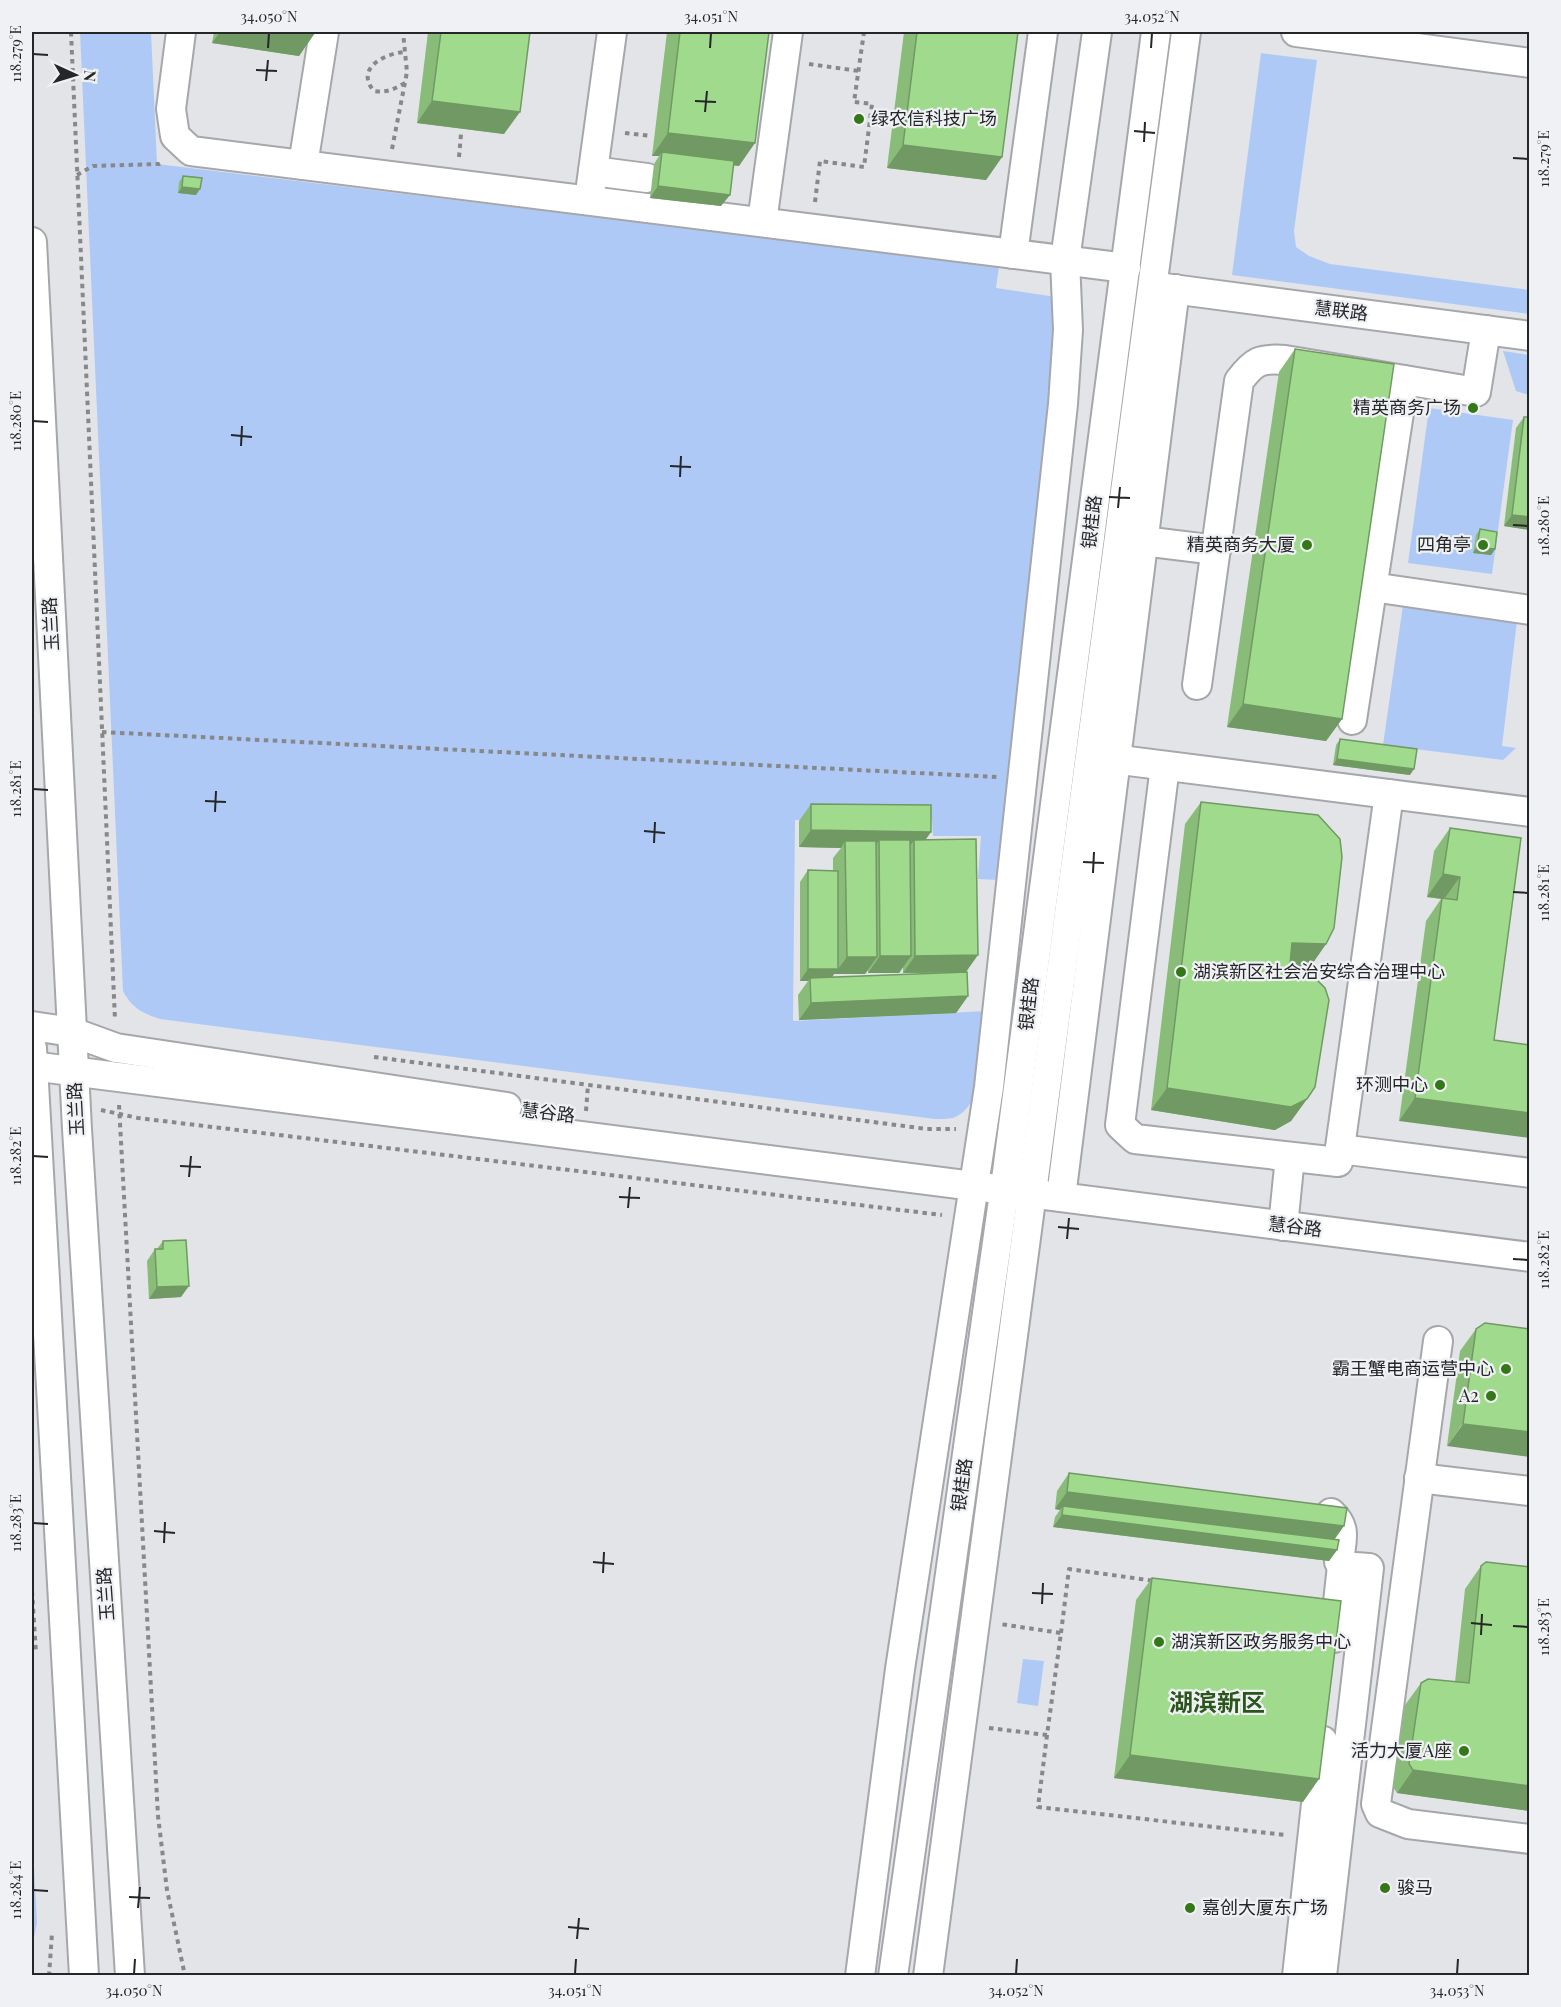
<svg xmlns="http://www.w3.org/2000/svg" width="1561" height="2007" font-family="'Playfair Display','Noto Sans SC',serif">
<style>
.green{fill:#afc9f7}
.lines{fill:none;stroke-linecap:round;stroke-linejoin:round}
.minor-casing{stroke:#a5a7ab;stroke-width:32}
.path{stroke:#86888a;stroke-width:4;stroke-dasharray:4.5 4.5;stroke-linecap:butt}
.minor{stroke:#fff;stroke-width:28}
.wall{fill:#8abc79;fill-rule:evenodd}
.shaded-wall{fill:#709963}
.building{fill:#a0db8d;stroke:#709963;stroke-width:1.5}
.ticks{fill:none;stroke:#252627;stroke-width:2}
.poi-dot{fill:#347717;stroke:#eff1f5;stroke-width:2}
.labels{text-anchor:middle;stroke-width:4.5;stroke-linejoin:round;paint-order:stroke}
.poi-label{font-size:18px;fill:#252627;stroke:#eff1f5;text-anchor:end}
.street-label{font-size:18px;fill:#252627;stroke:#eff1f5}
.district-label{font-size:24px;font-weight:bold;fill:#2a551b;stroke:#eff1f5}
.neatline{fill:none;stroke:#252627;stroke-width:2}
.ticks-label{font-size:15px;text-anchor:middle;fill:#252627}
</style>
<rect width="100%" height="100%" fill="#e2e4e8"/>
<g class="green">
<path d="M80,32H151L157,164L999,266L996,288L1056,297L1061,304L1000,880L978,879L981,836H933L932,820H795L793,1021L987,1011C984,1041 987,1106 953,1118C948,1119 940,1119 935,1119L160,1019C142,1013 132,1008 123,991Z"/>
<path d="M1261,53L1317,60L1294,231L1296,247L1309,256L1330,264L1529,290V314L1232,275Z"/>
<path d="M1503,351L1529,355V395L1516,391Z"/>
<path d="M1429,408L1513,420L1492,574L1408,563Z"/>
<path d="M1403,605L1517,621L1502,746L1516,748L1503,760L1383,745Z"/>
<path d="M1023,1659L1044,1661L1038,1706L1017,1703Z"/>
<path d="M32,1829L37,1923L32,1947Z"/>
</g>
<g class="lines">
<g class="minor-casing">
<g id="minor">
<path d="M181,32L171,109L175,136L191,151L1126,268"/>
<path d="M1296,32L1530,63"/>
<path d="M303,165L324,32"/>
<path d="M593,171L647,178"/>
<path d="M589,200L612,32"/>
<path d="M762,222L788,32"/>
<path d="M32,242L77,1129L130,1976"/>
<path d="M1013,254L1043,32"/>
<path d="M1157,287L1530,336"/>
<path d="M1143,541L1216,550"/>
<path d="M1372,587L1530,610"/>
<path d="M1197,685L1239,381C1254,361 1260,358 1285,360L1476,392L1486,330"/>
<path d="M1352,720L1404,380"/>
<path d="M1097,757L1530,812"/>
<path d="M1165,766L1120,1125L1135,1139L1338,1162L1389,794"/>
<path d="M32,1026L72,1032L116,1048L507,1107"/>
<path d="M32,1048L84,1976"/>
<path d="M32,1066L1530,1257"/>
<path d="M1340,1149L1530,1173"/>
<path d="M1061,1197L1175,289"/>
<path d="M1283,1226L1290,1157"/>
<path d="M1438,1341L1376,1804L1380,1813L1408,1824L1530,1839"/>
<path d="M1419,1478L1530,1491"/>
<path d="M1334,1638L1342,1566"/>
<path d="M860,1976L900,1669L989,1087L1063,404L1068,330L1065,260L1097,32"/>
<path d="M893,1976L1007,1172L1156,32"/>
<path d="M928,1976L1186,32"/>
<path d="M1297,1976L1323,1741"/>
<path d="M1322,1976L1369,1568L1342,1566L1339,1562C1341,1540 1348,1529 1331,1513"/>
</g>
</g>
<g class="path">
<path d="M71,32L115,1020"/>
<path d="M809,64L859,71"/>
<path d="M405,83C394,89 387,93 374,91C354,68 386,53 405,52"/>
<path d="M625,133L651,136"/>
<path d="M392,149L407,72L403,32"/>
<path d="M459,157L461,134"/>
<path d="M77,175L93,166L159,164L163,162"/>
<path d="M815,202L820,161L864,167L872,104L854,102L864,32"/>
<path d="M102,732L997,777"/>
<path d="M374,1057L927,1129H956"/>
<path d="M119,1105L158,1816L167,1890L185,1976"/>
<path d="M101,1110L138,1118L942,1215"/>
<path d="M586,1111L588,1085"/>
<path d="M32,1591L36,1653"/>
<path d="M1061,1633L1069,1569L1155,1581"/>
<path d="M989,1728L1047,1735L1061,1633L1000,1624"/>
<path d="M1047,1735L1038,1807L1285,1835"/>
<path d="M49,1976L52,1933"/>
</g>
<use href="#minor" class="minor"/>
</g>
<g class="wall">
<path d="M214,32H315L299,56L212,43Z"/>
<path d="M428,32H530L504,134L417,123Z"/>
<path d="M667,32H769L739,166L733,165L721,206L650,198L654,164L659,156H652Z"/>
<path d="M904,32H1018L1002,157L986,180L887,168Z"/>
<path d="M183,176L196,195L178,193L179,182Z"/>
<path d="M1295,349L1342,719L1326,741L1227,727L1279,372Z"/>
<path d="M1524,417H1530V530L1504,526L1516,428Z"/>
<path d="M1480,529L1495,549L1491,555L1473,553L1476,535Z"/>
<path d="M1340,739L1410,775L1333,765L1336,745Z"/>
<path d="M1201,802L1326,944L1310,967L1290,966L1289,975L1307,1099L1291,1121L1275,1130L1151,1110L1185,824Z"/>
<path d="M811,804L926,839L966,972L968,996L956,1013L799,1020L798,995L808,981H800V882L808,870H833V858L841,848L799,847V821ZM903,967V973H945L832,977L834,974H865L868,970V973H899Z"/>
<path d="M1450,828L1494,1040L1399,1121L1426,921L1441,899L1427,897L1434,851Z"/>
<path d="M163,1241L181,1297L149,1299L147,1261L155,1249H157Z"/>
<path d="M1476,1329H1530L1447,1446L1460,1351Z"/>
<path d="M1069,1473L1335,1540L1337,1550L1329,1561L1053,1527L1055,1517L1060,1510L1055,1509L1057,1491Z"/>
<path d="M1481,1566L1530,1567V1811L1397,1793L1393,1787L1405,1705L1421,1683L1455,1682L1465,1589Z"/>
<path d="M1152,1578L1303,1802L1114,1778L1136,1600Z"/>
</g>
<g class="shaded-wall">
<path d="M220,32H303L315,33L299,56L212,43Z"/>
<path d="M432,101L520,112L504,134L417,123Z"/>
<path d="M668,133L755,143L739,166L662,157V152L659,156H652Z"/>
<path d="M903,145L1002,157L986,180L887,168Z"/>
<path d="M658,186L730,195L721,206L650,198Z"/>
<path d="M182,187L200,189L196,195L178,193Z"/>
<path d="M1512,515L1530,517V530L1504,526Z"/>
<path d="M1477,547L1495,549L1491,555L1473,553Z"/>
<path d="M1243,704L1342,719L1326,741L1227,727Z"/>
<path d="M1337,759L1414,769L1410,775L1333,765Z"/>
<path d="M811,830L931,832L919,849L914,840L908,849L879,840L874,848L845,841L841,848L799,847Z"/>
<path d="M1443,874L1460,877L1444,899L1427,897Z"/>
<path d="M1292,943L1326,944L1310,967L1277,966Z"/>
<path d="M978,955L966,972L903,973L915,956Z"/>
<path d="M880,956H911L899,973H868Z"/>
<path d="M847,957H877L865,974H834L830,981L810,978L808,981H800L808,969H838Z"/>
<path d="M968,996L956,1013L799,1020L811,1003Z"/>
<path d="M1167,1088L1307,1099L1291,1121L1275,1130L1151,1110Z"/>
<path d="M1415,1098L1530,1113V1138L1399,1121Z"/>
<path d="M189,1286L181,1297L149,1299L157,1287Z"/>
<path d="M1463,1424L1530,1432V1457L1447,1446Z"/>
<path d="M1067,1492L1344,1526L1332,1543L1063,1506L1060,1510L1055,1509Z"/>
<path d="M1062,1515L1337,1550L1329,1561L1053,1527Z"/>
<path d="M1130,1755L1319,1779L1303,1802L1114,1778Z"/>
<path d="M1413,1770L1530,1786V1811L1397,1793Z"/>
</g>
<g class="building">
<path d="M303,32H315V33Z"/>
<path d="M441,32H530L520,112L432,101Z"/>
<path d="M680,32H769L755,143L668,133Z"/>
<path d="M917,32H1018L1002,157L903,145Z"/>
<path d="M662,152L734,161L730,195L658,186Z"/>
<path d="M183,176L202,178L200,189L182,187Z"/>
<path d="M1295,349L1394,364L1342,719L1243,704Z"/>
<path d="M1524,417H1530V517L1512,515Z"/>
<path d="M1480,529L1497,532L1495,549L1477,547Z"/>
<path d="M1340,739L1417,749L1414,769L1337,759Z"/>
<path d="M1201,802L1318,815L1340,839L1342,857L1334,928L1326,944L1292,943L1289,975L1316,979L1325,988L1329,1000L1315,1087L1307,1099L1291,1107L1167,1088Z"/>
<path d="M811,804L931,805V832L811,830Z"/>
<path d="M1450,828L1521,838L1494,1040L1530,1045V1113L1415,1098L1442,898L1457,900L1460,877L1443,874Z"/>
<path d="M976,839L978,955L915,956L914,840Z"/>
<path d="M879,840H910L911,956H880Z"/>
<path d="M845,841H876L877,957H847Z"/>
<path d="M808,870L838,871V969H808Z"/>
<path d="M967,972L968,996L811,1003L810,978Z"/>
<path d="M186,1240L189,1286L157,1287L155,1249H163V1241Z"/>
<path d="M1485,1323L1530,1329V1432L1463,1424L1476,1329Z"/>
<path d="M1069,1473L1347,1508L1344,1526L1067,1492Z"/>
<path d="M1063,1506L1339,1540L1337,1550L1062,1515Z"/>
<path d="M1486,1562L1530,1567V1786L1413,1770L1409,1764L1421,1683L1428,1679L1469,1683L1481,1566Z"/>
<path d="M1152,1578L1341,1601L1319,1779L1130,1755Z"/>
</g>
<path class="ticks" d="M268,48L269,33M710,48L711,33M1151,48L1152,33M33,54L48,55M256,70L277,71M266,81L268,60M695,101L716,102M705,112L707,91M1134,131L1155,133M1144,142L1145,122M1513,158L1528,159M33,421L48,422M231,435L252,437M241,446L242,426M670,466L691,467M680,477L681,456M1109,497L1130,498M1118,508L1120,487M1513,525L1528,526M33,789L48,790M205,801L226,802M215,812L216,791M644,831L665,833M654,843L655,822M1083,862L1104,863M1093,873L1094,852M1513,892L1528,893M33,1156L48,1157M180,1166L201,1167M189,1177L191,1156M619,1197L640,1198M628,1208L630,1187M1058,1227L1079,1229M1067,1239L1069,1218M1513,1259L1528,1260M33,1523L48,1524M154,1531L175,1533M164,1543L165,1522M593,1562L614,1564M603,1573L604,1552M1032,1593L1053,1594M1042,1604L1043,1583M1471,1623L1492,1625M1513,1626L1528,1627M1481,1635L1482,1614M33,1890L48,1891M129,1897L150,1898M138,1908L140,1887M568,1927L589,1929M577,1939L579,1918M134,1974L135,1959M575,1974L576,1959M1016,1974L1017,1959M1457,1974L1458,1959"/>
<g class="poi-dot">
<circle cx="859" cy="119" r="6"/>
<circle cx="1473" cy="408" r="6"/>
<circle cx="1307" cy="545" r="6"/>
<circle cx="1483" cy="545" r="6"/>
<circle cx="1181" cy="972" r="6"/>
<circle cx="1440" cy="1085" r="6"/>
<circle cx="1506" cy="1369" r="6"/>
<circle cx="1491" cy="1396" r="6"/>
<circle cx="1159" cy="1642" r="6"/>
<circle cx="1464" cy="1751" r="6"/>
<circle cx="1385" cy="1888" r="6"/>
<circle cx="1190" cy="1908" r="6"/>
</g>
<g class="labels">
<g class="poi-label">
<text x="871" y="125" text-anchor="start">绿农信科技广场</text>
<text x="1461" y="414">精英商务广场</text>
<text x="1295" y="551">精英商务大厦</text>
<text x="1471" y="551">四角亭</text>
<text x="1193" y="978" text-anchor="start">湖滨新区社会治安综合治理中心</text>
<text x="1428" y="1091">环测中心</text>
<text x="1494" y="1375">霸王蟹电商运营中心</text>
<text x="1479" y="1402">A2</text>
<text x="1171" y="1648" text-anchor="start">湖滨新区政务服务中心</text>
<text x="1452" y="1757">活力大厦A座</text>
<text x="1397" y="1894" text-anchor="start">骏马</text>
<text x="1202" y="1914" text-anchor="start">嘉创大厦东广场</text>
</g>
<g class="street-label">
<text transform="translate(1341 311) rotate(7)" y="6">慧联路</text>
<text transform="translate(1092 522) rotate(-83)" y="6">银桂路</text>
<text transform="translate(51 624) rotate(-93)" y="6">玉兰路</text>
<text transform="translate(1029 1004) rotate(-83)" y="6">银桂路</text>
<text transform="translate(76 1109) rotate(-93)" y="6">玉兰路</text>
<text transform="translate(548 1113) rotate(7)" y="6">慧谷路</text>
<text transform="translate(1295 1227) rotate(7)" y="6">慧谷路</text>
<text transform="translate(962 1485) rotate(-82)" y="6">银桂路</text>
<text transform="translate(106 1594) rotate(-94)" y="6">玉兰路</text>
</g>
<g class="district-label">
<text x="1217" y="1711">湖滨新区</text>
</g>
</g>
<rect width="1561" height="2007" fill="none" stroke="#eff1f5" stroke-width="66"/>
<g transform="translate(75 75) rotate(94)" stroke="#eff1f5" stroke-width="4.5" paint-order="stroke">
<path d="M0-4.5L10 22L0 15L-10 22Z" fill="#252627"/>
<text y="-9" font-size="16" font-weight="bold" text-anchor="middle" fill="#252627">N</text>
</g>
<rect x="33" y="33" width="1495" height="1941" class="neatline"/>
<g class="ticks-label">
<text x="269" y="22">34.050°N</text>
<text x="711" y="22">34.051°N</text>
<text x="1152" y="22">34.052°N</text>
<text transform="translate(16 54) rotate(-90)" y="5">118.279°E</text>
<text transform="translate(1544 159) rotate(-90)" y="5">118.279°E</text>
<text transform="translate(16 421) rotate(-90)" y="5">118.280°E</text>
<text transform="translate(1544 526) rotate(-90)" y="5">118.280°E</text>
<text transform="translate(16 789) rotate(-90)" y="5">118.281°E</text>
<text transform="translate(1544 893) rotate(-90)" y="5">118.281°E</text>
<text transform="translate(16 1156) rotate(-90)" y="5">118.282°E</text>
<text transform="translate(1544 1260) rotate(-90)" y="5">118.282°E</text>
<text transform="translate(16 1523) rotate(-90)" y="5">118.283°E</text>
<text transform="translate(1544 1627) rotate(-90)" y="5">118.283°E</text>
<text transform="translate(16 1890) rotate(-90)" y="5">118.284°E</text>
<text x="134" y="1996">34.050°N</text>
<text x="575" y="1996">34.051°N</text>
<text x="1016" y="1996">34.052°N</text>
<text x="1457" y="1996">34.053°N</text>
</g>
</svg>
